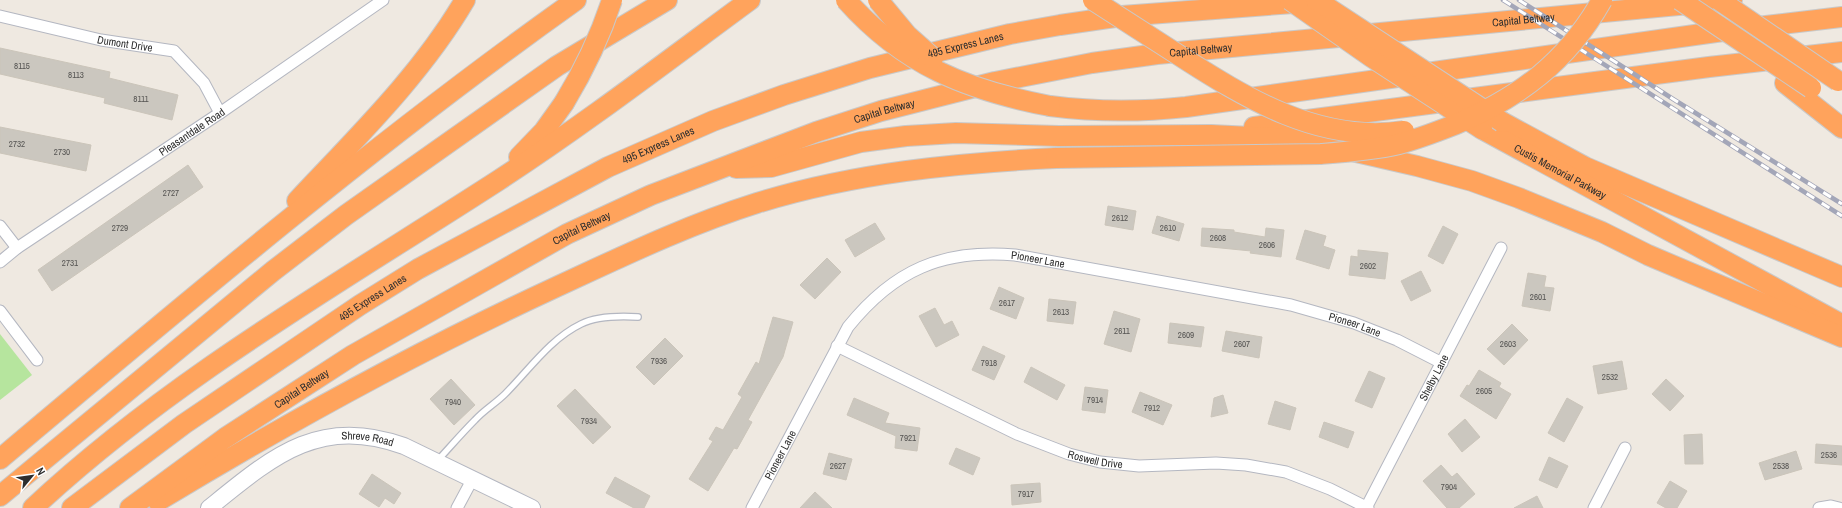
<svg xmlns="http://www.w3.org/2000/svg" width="1842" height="508" font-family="'Archivo Narrow',sans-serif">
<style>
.green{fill:#b6e59e}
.building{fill:#cbc7bf;stroke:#cbc5ba}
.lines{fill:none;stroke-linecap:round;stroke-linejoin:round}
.service-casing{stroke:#b4b7c1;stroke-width:8}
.minor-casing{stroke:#b4b7c1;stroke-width:13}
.secondary-casing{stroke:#b4b7c1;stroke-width:18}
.motorway-casing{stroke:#c9c9c9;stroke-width:22}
.service{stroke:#fff;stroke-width:5.5}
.minor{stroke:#fff;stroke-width:11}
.secondary{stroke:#fff;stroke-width:16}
.motorway{stroke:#ffa35c;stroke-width:20}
.rail-casing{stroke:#a3a6b8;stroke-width:4.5}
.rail{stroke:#fff;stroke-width:3;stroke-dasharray:9;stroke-linecap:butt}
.motorway-bridge-casing{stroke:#c9c9c9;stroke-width:22;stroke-linecap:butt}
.motorway-bridge{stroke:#ffa35c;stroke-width:20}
.labels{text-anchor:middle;stroke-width:4;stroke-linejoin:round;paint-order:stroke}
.number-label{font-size:9px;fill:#555452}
.street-label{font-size:11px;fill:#2e2e2e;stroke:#fff}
</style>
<rect width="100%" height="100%" fill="#efe9e1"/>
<path class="green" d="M0,334L32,375L0,400Z"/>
<g class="building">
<path d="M0,48L110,72L109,78L178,95L172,120L104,103L105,98L0,74Z"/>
<path d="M0,127L91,145L86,171L0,153Z"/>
<path d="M188,165L203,187L52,291L38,270Z"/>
<path d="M1108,206L1136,211L1133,230L1105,225Z"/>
<path d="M1157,216L1184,224L1179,241L1152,233Z"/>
<path d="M875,223L885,239L855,257L845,240Z"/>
<path d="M1443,226L1458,234L1443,264L1428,256Z"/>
<path d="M1202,228L1234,230V232L1265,237L1266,228L1284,230L1281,257L1250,253L1251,251L1201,246Z"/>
<path d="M1305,230L1326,236L1323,246L1335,250L1329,269L1296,259Z"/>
<path d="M1358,250L1388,253L1385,279L1349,275L1351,256L1358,257Z"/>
<path d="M827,258L841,272L815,299L800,285Z"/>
<path d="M1421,271L1431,291L1411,301L1401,281Z"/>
<path d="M1528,273L1546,276L1544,287L1554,288L1550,311L1522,306Z"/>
<path d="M999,287L1024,298L1016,319L990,309Z"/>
<path d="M1049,299L1076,302L1073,324L1047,321Z"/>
<path d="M935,308L944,325L952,321L959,335L936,347L919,316Z"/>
<path d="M1114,311L1140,319L1131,352L1104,344Z"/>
<path d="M773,317L793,322L783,357L748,420L752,422L737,449L734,448L708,491L689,479L713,441L709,439L716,427L723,430L742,397L738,394L756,362L759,364Z"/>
<path d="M1170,323L1204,327L1201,347L1168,343Z"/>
<path d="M1512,324L1528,340L1504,365L1487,349Z"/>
<path d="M1226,331L1262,337L1259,358L1222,351Z"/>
<path d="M665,338L683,356L654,385L636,367Z"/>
<path d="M983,346L1005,356L994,380L972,370Z"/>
<path d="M1622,361L1627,389L1598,394L1593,366Z"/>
<path d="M1031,367L1065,385L1057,400L1024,382Z"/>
<path d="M1479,370L1501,383L1499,387L1511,394L1496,419L1460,396L1467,385L1469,386Z"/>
<path d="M1369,371L1385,378L1372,408L1355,401Z"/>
<path d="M451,379L475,405L454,425L430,399Z"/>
<path d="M1666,379L1684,396L1670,411L1652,394Z"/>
<path d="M1085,387L1108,390L1105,413L1082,410Z"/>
<path d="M575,389L611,427L593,444L557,406Z"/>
<path d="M1140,392L1172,405L1163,425L1132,412Z"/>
<path d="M1223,395L1228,413L1211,417L1214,398Z"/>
<path d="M854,398L889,413L885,423L920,428L917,451L895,448L896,436L847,415Z"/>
<path d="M1567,398L1583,407L1564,442L1548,433Z"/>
<path d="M1275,401L1296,408L1290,430L1268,424Z"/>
<path d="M1465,419L1480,437L1462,452L1448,434Z"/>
<path d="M1324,422L1354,432L1348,448L1319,437Z"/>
<path d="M1702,434L1703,464H1685L1684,435Z"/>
<path d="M1816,444L1842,446V465L1815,463Z"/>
<path d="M956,448L980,458L973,475L949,464Z"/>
<path d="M1796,451L1802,469L1765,480L1759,463Z"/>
<path d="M829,453L852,459L846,480L823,474Z"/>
<path d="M1549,457L1568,466L1557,488L1539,480Z"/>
<path d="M1441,465L1452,477L1457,473L1475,494L1459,508H1447L1423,481Z"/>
<path d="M372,474L401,493L394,504L385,498L379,507L359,494Z"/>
<path d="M615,477L650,496L644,508H634L606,493Z"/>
<path d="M1670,481L1687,491L1677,508H1666L1657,503Z"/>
<path d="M1040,483L1041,502L1012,505L1011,485Z"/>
<path d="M815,492L832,508H800Z"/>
<path d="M1537,496L1543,508H1514Z"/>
</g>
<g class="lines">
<g class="service-casing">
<path id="service" d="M438,460C450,447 462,433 475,420C484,410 496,403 505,394C529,370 550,339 581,324C597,316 621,316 638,317"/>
</g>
<g class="minor-casing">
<g id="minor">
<path id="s1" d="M0,16L101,40L174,51L204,83L220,113"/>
<path d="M0,226L17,248"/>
<path id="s2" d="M0,262L17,248L220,113L383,0"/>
<path d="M0,311L37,360"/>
<path id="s3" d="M837,346L1017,434L1069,454L1100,462L1139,466L1216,463L1246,465L1286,472L1330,489L1368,508"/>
<path d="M457,508L472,480"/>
<path id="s4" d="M752,508L848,327C894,270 942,249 1015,255L1291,305L1354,323L1397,340L1442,363"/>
<path id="s5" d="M1366,508L1501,248"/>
<path d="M1594,508L1625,448"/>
<path d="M1819,508L1831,506L1839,508"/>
</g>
</g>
<g class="secondary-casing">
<g id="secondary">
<path id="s6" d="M209,508C272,457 319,415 404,446L532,508"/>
</g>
</g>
<g class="motorway-casing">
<g id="motorway">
<path d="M1785,83L1842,128"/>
<path d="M1050,106C1096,112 1140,112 1186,107L1723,31L1842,17"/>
<path d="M1502,122L1585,167L1842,277"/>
<path d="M1254,127L1709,67L1842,52"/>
<path id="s7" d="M1482,129L1841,324"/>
<path d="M519,157L544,131L564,103"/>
<path d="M736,168L771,167L861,142L906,136L956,133L1059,136L1211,135L1293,139L1317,143L1417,166L1472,181L1519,198L1602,232L1648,255L1842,337"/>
<path d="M297,201C356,138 421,75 465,0"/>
<path d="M0,459C188,301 376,142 576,0"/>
<path d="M0,496L273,271L346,215L557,66L667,0"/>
<path d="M158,501C287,423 418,351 554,288C621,257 687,225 757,203C854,173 955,163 1056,158"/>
<path d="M33,508C172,378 340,283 499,180C585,124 667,61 750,0"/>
<path id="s8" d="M72,508L184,424L360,305L418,269L608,167L713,121L784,95L870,68L1010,34L1060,25L1122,16L1307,2"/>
<path id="s9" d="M130,508L225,438L353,355L567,234L651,195L816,132L881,111L995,82L1092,63L1157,54L1732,0"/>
</g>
</g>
<use href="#service" class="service"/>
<use href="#minor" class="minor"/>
<use href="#secondary" class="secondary"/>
<use href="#motorway" class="motorway"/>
<g class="rail-casing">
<g id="rail">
<path d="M1503,0L1842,216"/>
<path d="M1519,0L1673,99L1842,204"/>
</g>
</g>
<use href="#rail" class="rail"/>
<g class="motorway-bridge-casing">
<g id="motorway-bridge">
<path d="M846,0C904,65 966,90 1050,106"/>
<path d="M878,0L907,35L933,58"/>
<path d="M1093,0C1121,18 1149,36 1177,54C1245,98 1320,144 1404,131"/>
<path d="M1290,0L1370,56L1482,129"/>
<path d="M1316,0L1502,122"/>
<path d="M1680,0L1811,88"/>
<path d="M1719,0L1838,81"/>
<path d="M564,103C584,70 600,37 612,0"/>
<path d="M1056,158L1321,154C1347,152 1374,150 1399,144C1418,139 1436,132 1454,125C1519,98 1567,62 1602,0"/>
</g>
</g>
<use href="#motorway-bridge" class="motorway-bridge"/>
</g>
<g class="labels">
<g class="number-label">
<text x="22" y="69">8115</text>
<text x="76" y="78">8113</text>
<text x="141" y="102">8111</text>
<text x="17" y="147">2732</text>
<text x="62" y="155">2730</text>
<text x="171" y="196">2727</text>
<text x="1120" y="221">2612</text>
<text x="120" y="231">2729</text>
<text x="1168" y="231">2610</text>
<text x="1218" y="241">2608</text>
<text x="1267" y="248">2606</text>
<text x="70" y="266">2731</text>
<text x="1368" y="269">2602</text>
<text x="1538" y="300">2601</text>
<text x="1007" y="306">2617</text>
<text x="1061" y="315">2613</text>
<text x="1122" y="334">2611</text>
<text x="1186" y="338">2609</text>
<text x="1242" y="347">2607</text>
<text x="1508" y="347">2603</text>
<text x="659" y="364">7936</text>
<text x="989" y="366">7918</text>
<text x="1610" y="380">2532</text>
<text x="1484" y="394">2605</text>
<text x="1095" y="403">7914</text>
<text x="453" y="405">7940</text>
<text x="1152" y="411">7912</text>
<text x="589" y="424">7934</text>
<text x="908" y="441">7921</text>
<text x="1829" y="458">2536</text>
<text x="838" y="469">2627</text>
<text x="1781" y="469">2538</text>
<text x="1449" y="490">7904</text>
<text x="1026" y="497">7917</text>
</g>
<g class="street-label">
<text dy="4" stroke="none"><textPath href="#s9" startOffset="1504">Capital Beltway</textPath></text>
<text dy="4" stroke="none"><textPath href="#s1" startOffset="128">Dumont Drive</textPath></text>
<text dy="4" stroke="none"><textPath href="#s8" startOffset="1015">495 Express Lanes</textPath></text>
<text dy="4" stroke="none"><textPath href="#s9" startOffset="1180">Capital Beltway</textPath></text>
<text dy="4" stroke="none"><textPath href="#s9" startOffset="857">Capital Beltway</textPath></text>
<text dy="4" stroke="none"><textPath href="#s2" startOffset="232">Pleasantdale Road</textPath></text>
<text dy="4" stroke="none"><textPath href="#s8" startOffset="691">495 Express Lanes</textPath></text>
<text dy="4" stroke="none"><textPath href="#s7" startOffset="89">Custis Memorial Parkway</textPath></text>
<text dy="4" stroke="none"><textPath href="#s9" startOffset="532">Capital Beltway</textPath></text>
<text dy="4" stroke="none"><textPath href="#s4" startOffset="419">Pioneer Lane</textPath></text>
<text dy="4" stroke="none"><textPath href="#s8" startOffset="367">495 Express Lanes</textPath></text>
<text dy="4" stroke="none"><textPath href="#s4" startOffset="743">Pioneer Lane</textPath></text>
<text dy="4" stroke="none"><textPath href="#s5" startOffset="147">Shelby Lane</textPath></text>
<text dy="4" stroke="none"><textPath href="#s9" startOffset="209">Capital Beltway</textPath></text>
<text dy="4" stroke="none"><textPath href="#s6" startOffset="180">Shreve Road</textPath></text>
<text dy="4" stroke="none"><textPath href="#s4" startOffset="60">Pioneer Lane</textPath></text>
<text dy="4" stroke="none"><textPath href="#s3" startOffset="283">Roswell Drive</textPath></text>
</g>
</g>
<g transform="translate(32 476) rotate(61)" stroke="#ffffff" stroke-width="3" paint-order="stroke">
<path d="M0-3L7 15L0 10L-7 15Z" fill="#2e2e2e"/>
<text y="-6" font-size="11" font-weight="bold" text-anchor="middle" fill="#2e2e2e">N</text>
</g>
</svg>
